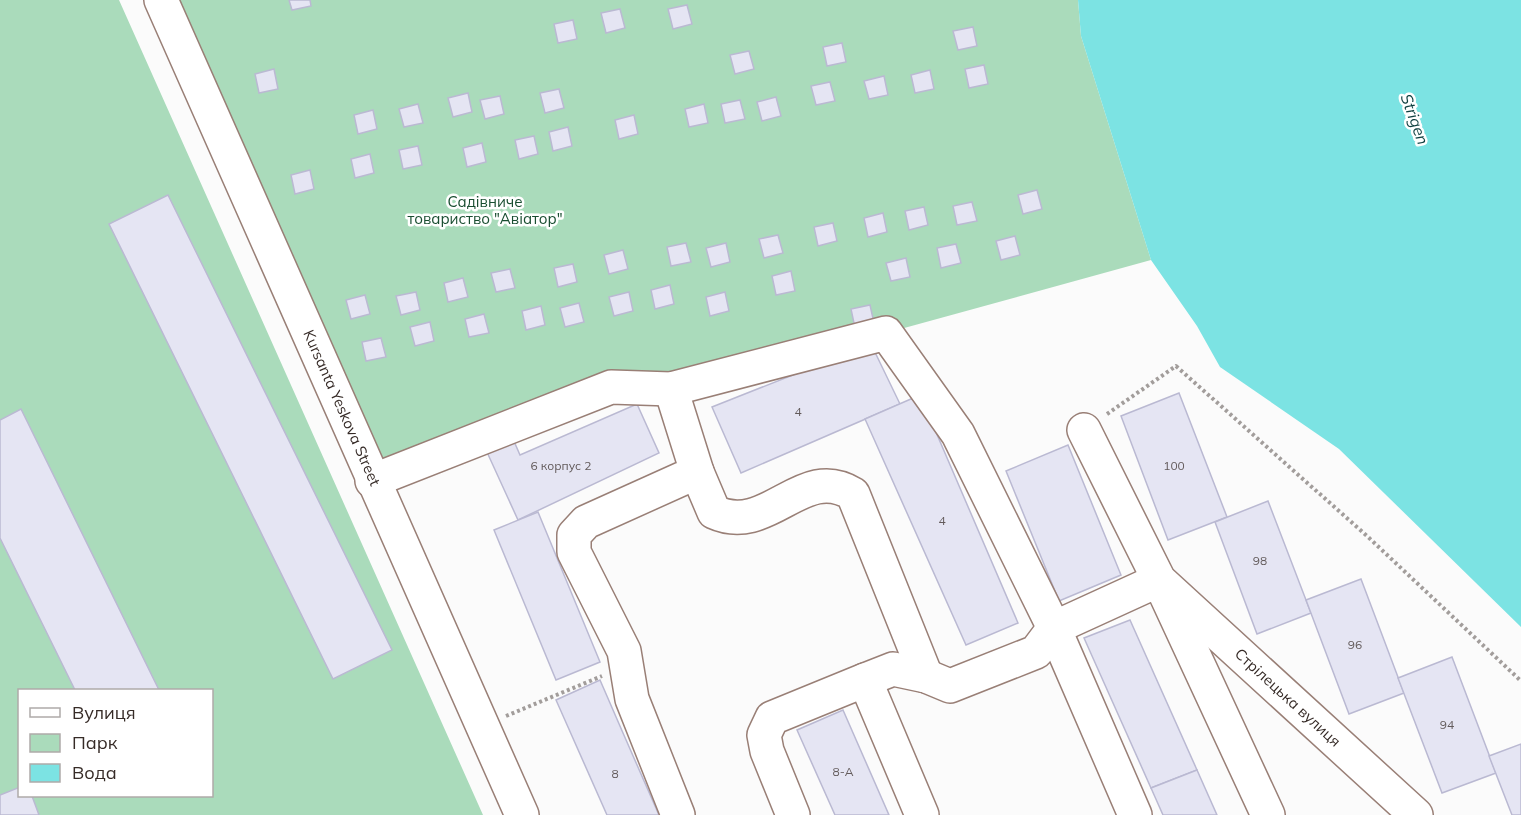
<svg xmlns="http://www.w3.org/2000/svg" width="1521" height="815" font-family="Mulish,sans-serif">
<style>
.green{fill:#aadbbb;fill-rule:evenodd}
.water{fill:#7ce3e3}
.building{fill:#e5e5f3;stroke:#bab9d2;stroke-width:1.5}
.lines{fill:none;stroke-linecap:round;stroke-linejoin:round}
.minor-casing{stroke:#997f76;stroke-width:36}
.path{stroke:#a29d9b;stroke-width:4;stroke-dasharray:3 3;stroke-linecap:butt}
.minor{stroke:#fff;stroke-width:33}
.labels{text-anchor:middle;stroke-width:5;stroke-linejoin:round;paint-order:stroke}
.number-label{font-size:12px;fill:#625a5a}
.park-label{font-size:15px;fill:#184d30;stroke:#fff}
.street-label{font-size:15px;fill:#362b27;stroke:#fff}
.water-label{font-size:16px;font-style:italic;fill:#0e3f3f;stroke:#fff}
</style>
<rect width="100%" height="100%" fill="#fbfbfb"/>
<g class="green">
<path d="M0,0H119L483,815H0ZM20,690H212V796H20Z"/>
<path d="M161,0H1078L1081,36L1151,260L886,333L611,387L372,481Z"/>
</g>
<path class="water" d="M1078,0H1521V627L1339,449L1220,367L1197,326L1151,260L1081,36Z"/>
<g class="building">
<path d="M289,0H310L311,6L292,10Z"/>
<path d="M687,5L692,24L673,29L668,9Z"/>
<path d="M620,9L625,28L606,33L601,13Z"/>
<path d="M573,20L577,39L558,43L554,24Z"/>
<path d="M973,27L977,46L958,50L953,31Z"/>
<path d="M842,43L846,62L827,66L823,47Z"/>
<path d="M749,51L754,69L735,74L730,55Z"/>
<path d="M984,65L988,84L969,88L965,69Z"/>
<path d="M274,69L278,89L259,93L255,74Z"/>
<path d="M930,70L934,89L915,93L911,75Z"/>
<path d="M884,76L888,95L869,99L864,81Z"/>
<path d="M830,82L835,101L816,105L811,86Z"/>
<path d="M559,89L564,108L545,113L540,93Z"/>
<path d="M468,93L472,112L453,117L448,98Z"/>
<path d="M500,96L504,114L485,119L480,100Z"/>
<path d="M776,97L781,116L762,121L757,102Z"/>
<path d="M740,100L745,119L725,123L721,104Z"/>
<path d="M418,104L423,123L404,127L399,109Z"/>
<path d="M704,104L708,123L689,127L685,109Z"/>
<path d="M373,110L377,129L358,134L354,115Z"/>
<path d="M634,115L638,134L619,139L615,120Z"/>
<path d="M568,127L572,146L553,151L549,132Z"/>
<path d="M534,136L538,154L519,159L515,140Z"/>
<path d="M482,143L486,162L467,167L463,148Z"/>
<path d="M418,146L422,165L403,169L399,150Z"/>
<path d="M370,154L374,173L355,178L351,159Z"/>
<path d="M310,170L314,189L295,194L291,175Z"/>
<path d="M1037,190L1042,209L1023,214L1018,195Z"/>
<path d="M168,195L392,650L333,679L109,224Z"/>
<path d="M972,202L977,221L957,225L953,206Z"/>
<path d="M924,207L928,225L909,230L905,211Z"/>
<path d="M883,213L887,232L868,237L864,218Z"/>
<path d="M833,223L837,241L818,246L814,227Z"/>
<path d="M778,235L783,253L764,258L759,239Z"/>
<path d="M1015,236L1020,255L1001,260L996,241Z"/>
<path d="M686,243L691,262L671,266L667,247Z"/>
<path d="M726,243L730,262L711,267L706,248Z"/>
<path d="M956,244L961,263L941,268L937,248Z"/>
<path d="M623,250L628,269L609,274L604,255Z"/>
<path d="M906,258L910,277L891,281L886,263Z"/>
<path d="M573,264L577,282L558,287L554,268Z"/>
<path d="M510,269L515,288L496,292L491,273Z"/>
<path d="M791,271L795,291L776,295L772,276Z"/>
<path d="M463,278L468,297L448,302L444,283Z"/>
<path d="M670,285L674,304L655,309L651,290Z"/>
<path d="M416,292L420,310L401,315L396,296Z"/>
<path d="M629,292L633,311L614,316L609,297Z"/>
<path d="M725,292L729,311L710,316L706,297Z"/>
<path d="M365,295L370,314L351,319L346,300Z"/>
<path d="M579,303L584,322L565,327L560,308Z"/>
<path d="M870,305L874,323L855,328L851,309Z"/>
<path d="M541,306L545,325L526,330L522,311Z"/>
<path d="M484,314L489,333L469,337L465,319Z"/>
<path d="M430,322L434,341L415,346L410,327Z"/>
<path d="M381,338L386,357L366,361L362,342Z"/>
<path d="M871,344L900,404L741,473L712,407Z"/>
<path d="M1179,393L1227,517L1168,540L1121,416Z"/>
<path d="M920,395L1018,623L966,645L865,419Z"/>
<path d="M637,404L659,453L518,520L486,450L513,439L520,455Z"/>
<path d="M21,409L159,690H75L0,538V420Z"/>
<path d="M1068,445L1121,575L1059,601L1006,471Z"/>
<path d="M1268,501L1311,613L1257,634L1215,522Z"/>
<path d="M538,512L600,662L556,680L494,530Z"/>
<path d="M1361,579L1404,693L1349,714L1306,600Z"/>
<path d="M1130,620L1197,770L1151,788L1084,638Z"/>
<path d="M1452,657L1496,773L1442,793L1398,678Z"/>
<path d="M600,680L623,733L659,815H607L556,700Z"/>
<path d="M843,710L889,815H835L797,730Z"/>
<path d="M1521,744V815H1512L1489,756Z"/>
<path d="M1197,770L1217,815H1163L1151,788Z"/>
<path d="M20,787V796H32L39,815H0V795Z"/>
</g>
<g class="lines">
<g class="minor-casing">
<g id="minor">
<path id="s1" d="M161,0L522,815"/>
<path d="M671,389L697,472L586,522L574,535V552L624,651L632,699L678,815"/>
<path id="s2" d="M1084,430L1159,580L1416,815"/>
<path d="M697,472L714,512C769,537 802,462 853,494L926,676"/>
<path d="M372,481L611,387L671,389L886,333L958,434L1054,628L1159,580L1268,815"/>
<path d="M865,680L893,669L926,676L950,686L1036,652L1054,628L1135,815"/>
<path d="M793,815L767,751L764,735L772,718L865,680L922,815"/>
</g>
</g>
<g class="path">
<path d="M1107,414L1176,366L1367,536L1521,681"/>
<path d="M506,716L602,676"/>
</g>
<use href="#minor" class="minor"/>
</g>
<g class="labels">
<g class="number-label">
<text x="798" y="416">4</text>
<text x="561" y="470">6 корпус 2</text>
<text x="1174" y="470">100</text>
<text x="942" y="525">4</text>
<text x="1260" y="565">98</text>
<text x="1355" y="649">96</text>
<text x="1447" y="729">94</text>
<text x="843" y="776">8-А</text>
<text x="615" y="778">8</text>
</g>
<g class="park-label">
<text x="485" y="207">Садівниче<tspan x="485" dy="17">товариство "Авіатор"</tspan></text>
</g>
<g class="street-label">
<text dy="5" stroke="none"><textPath href="#s1" startOffset="446">Kursanta Yeskova Street</textPath></text>
<text dy="5" stroke="none"><textPath href="#s2" startOffset="342">Стрілецька вулиця</textPath></text>
</g>
<g class="water-label">
<text transform="translate(1415 119) rotate(70)" y="6">Strigen</text>
</g>
</g>
<rect x="18" y="689" width="195" height="108" fill="#ffffff" stroke="#afaaa9" stroke-width="1.5"/>
<rect x="30" y="708" width="30" height="9" fill="#ffffff" stroke="#afaaa9" stroke-width="1.5"/>
<text x="72" y="719" font-size="18" fill="#362b27">Вулиця</text>
<rect x="30" y="734" width="30" height="18" fill="#aadbbb" stroke="#afaaa9" stroke-width="1.5"/>
<text x="72" y="749" font-size="18" fill="#362b27">Парк</text>
<rect x="30" y="764" width="30" height="18" fill="#7ce3e3" stroke="#afaaa9" stroke-width="1.5"/>
<text x="72" y="779" font-size="18" fill="#362b27">Вода</text>
</svg>
